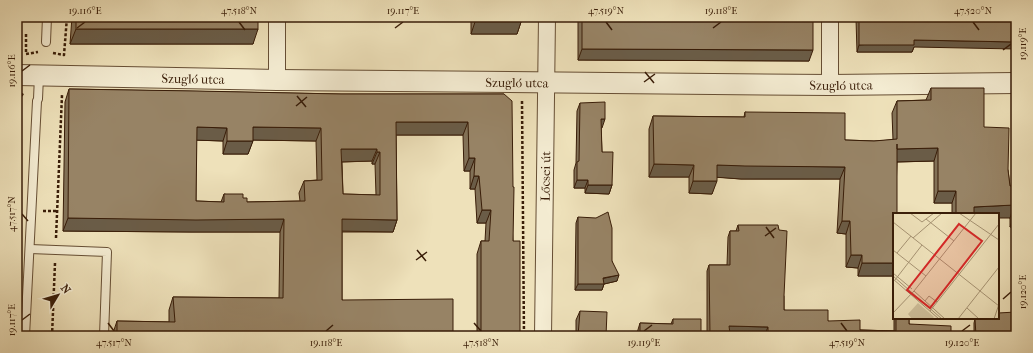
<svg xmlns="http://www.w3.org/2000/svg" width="1033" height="353" font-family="'IM FELL French Canon',serif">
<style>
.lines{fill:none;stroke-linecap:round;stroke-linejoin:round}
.service-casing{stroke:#664e34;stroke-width:10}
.minor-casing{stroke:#664e34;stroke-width:18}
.tertiary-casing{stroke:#664e34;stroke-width:22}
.path{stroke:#391d08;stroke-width:2.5;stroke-dasharray:3 2;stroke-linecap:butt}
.service{stroke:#f4ecd2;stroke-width:8}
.minor{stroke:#f4ecd2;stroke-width:16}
.tertiary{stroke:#f4ecd2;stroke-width:20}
.wall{fill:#827157;stroke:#391d08;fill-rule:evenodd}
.shaded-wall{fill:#6a5c47;stroke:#391d08}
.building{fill:#978365;stroke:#391d08;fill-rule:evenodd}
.ticks{fill:none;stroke:#391d08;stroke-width:1.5}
.labels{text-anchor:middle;stroke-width:3.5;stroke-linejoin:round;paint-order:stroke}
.street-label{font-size:13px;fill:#391d08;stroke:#f4ecd2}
.inset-road{fill:none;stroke:#a69373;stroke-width:1}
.view{fill:#d62828;fill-opacity:0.15;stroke:#d62828;stroke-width:2}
.inset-edge{fill:none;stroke:#391d08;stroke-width:2}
.neatline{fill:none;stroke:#391d08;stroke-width:1.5}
.ticks-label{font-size:10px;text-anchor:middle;fill:#391d08}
</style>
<rect width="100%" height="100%" fill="#eee1ba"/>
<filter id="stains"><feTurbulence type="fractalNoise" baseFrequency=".005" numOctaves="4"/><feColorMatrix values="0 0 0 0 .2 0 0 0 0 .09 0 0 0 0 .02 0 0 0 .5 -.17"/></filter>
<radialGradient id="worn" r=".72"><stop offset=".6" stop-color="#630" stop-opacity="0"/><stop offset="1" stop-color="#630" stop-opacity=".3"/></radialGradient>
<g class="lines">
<g class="service-casing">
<g id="service">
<path d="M46,42L47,17"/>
<path d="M30,249L107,252L104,336"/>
<path d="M25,336L37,101L38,99L39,76"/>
</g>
</g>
<g class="minor-casing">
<g id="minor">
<path d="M277,17V80"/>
<path d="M830,17V85"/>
<path id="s1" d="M543,336L547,17"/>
</g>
</g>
<g class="tertiary-casing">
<g id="tertiary">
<path id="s2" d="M17,75L277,80L830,85L1016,83"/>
</g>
</g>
<g class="path">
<path d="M26,34V54L38,52"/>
<path d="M53,53L64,55L67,17"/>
<path d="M522,101L524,336"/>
<path d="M17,105L23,93"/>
<path d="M43,211H57"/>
<path d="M56,238L62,95"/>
<path d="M52,336L55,263"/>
</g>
<use href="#service" class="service"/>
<use href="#minor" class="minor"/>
<use href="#tertiary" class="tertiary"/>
</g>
<g class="wall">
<path d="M72,17H258L253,44H70Z"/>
<path d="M471,17H522V19L517,34H471Z"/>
<path d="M578,17H708L737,19L779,20V17H813L809,61L578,60Z"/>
<path d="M857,17H859L914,47L912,52H857L856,19Z"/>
<path d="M931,88L984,127L1008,170L1010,186H1016V227H1010V218L998,214H952V203H934V161L897,162L893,276H858V268L846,267V234L837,233L840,179H741L717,177L712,194L689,193V177H649V129L653,116L744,117L745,112L845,140L874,141L893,140L892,113L897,101L926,100Z"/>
<path d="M69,89L341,94H504L513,241L520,336H477V254L481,241H485L486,223H477L475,189H470V171H464L463,135H396L397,220L393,232H342V300L453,336H112L117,321L169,322V310L173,297L279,298L280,232H191L63,231L65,102ZM196,140L223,141V154H248L253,140L316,141L317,180L304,181L299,193L300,201L247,202L243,198L224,194L221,202L196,201ZM372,161V164H375L376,195L343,194L342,162Z"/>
<path d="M580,103L602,128H601L602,152L612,185L609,194L585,193V188H574V170L576,163L577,111Z"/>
<path d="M578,217L612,261L617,281L604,284L602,290H575L576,223Z"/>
<path d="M738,225L784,296V310L828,321L860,330L894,331V318H909V324L951,336H765V334L730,333L729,336H707V271L709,265H727L728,237L730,231H736Z"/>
<path d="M580,311L606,336H576V320Z"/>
<path d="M990,318H998L1016,336H974V323L975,319Z"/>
<path d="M673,319L701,336H637V333L640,323L671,324Z"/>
</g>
<g class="shaded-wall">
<path d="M476,19H522L517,34H471Z"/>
<path d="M76,29H258L253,44H70Z"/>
<path d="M914,40L1016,42V49L914,47L912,52H857L859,45Z"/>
<path d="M582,49L813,50L809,61L578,60Z"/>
<path d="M601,119H605L602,128H598Z"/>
<path d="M396,122H468L463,135H391Z"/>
<path d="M197,127L227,128L223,141L192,140Z"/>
<path d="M253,127L321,128L316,141L249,140Z"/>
<path d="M227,141H253L248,154H223Z"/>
<path d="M938,148L934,161L893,162L897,149Z"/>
<path d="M341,149H377L372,161L337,162Z"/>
<path d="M377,152H380L375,164H372Z"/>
<path d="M469,158H475L470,171H464Z"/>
<path d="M654,164L694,165L689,177H649Z"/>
<path d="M717,165L845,167L840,179H741L713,177Z"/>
<path d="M474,176H479L475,189H470Z"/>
<path d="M577,180H588L585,188H574Z"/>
<path d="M693,181H717L712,194L689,193Z"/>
<path d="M588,185H612L609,194L585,193Z"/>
<path d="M938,191H956L952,203H934Z"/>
<path d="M1014,205L1010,218H998V214H971L974,207Z"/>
<path d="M482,210H491L486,223H477Z"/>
<path d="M1014,215H1016V227H1010Z"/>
<path d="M68,218L284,219L280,232H191L63,231Z"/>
<path d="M342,219L397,220L393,232L338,231Z"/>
<path d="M842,221H850L846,234L837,233Z"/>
<path d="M851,255H862L858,268L846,267Z"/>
<path d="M862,263H894V273L893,276H858Z"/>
<path d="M619,275L617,281L604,284L602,290H575L578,284Z"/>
<path d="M729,326L768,327L765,334L726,333Z"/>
<path d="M710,334H730L729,336H709Z"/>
</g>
<g class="building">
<rect x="76" y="17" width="182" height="12"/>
<rect x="476" y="17" width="46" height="2"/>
<path d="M582,17H737V19L782,20V17H813V50L582,49Z"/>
<path d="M859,17H1016V42L914,40V45H859Z"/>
<path d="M931,88H984V127L1009,128L1008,170L1010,186H1016V215H1014V205L974,207V214H956V191H938V148L897,149V144V214H894V263H862V255H851L850,221H842L845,167L745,166L717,165V181H693L694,165L654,164L653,116L745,117V112L845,113V140L874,141L897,139V101L931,100Z"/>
<path d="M69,89L197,91L341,94H504L512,101L513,187H514L513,241H520V336H481V241H489L491,210H482L479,176H474L475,158H469L468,122H396L397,220L342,219V300L453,299V336H117V321L175,322L173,297L283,298L284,219L196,220L68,218ZM197,127L227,128V141H253V127L321,128L322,180L304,181L305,201L247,202V198H243V194H224V202L196,201ZM341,149H377V152H380V195L343,194Z"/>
<path d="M605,102V119H601L602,152H613L612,185H588V180H577V162L579,161L580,103Z"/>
<path d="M608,212L612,228V261L619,275L603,278L604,284H578V217L596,218Z"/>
<path d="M738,225H778L779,230L787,231L784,296V310H828V321L860,320V330L896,331V318H909V324L951,326V336H768V327L729,326L730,334H710L709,265H730V231H739Z"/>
<path d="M580,311L607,312L606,336H578Z"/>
<path d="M1016,312V336H976L975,319L998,318V313Z"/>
<path d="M673,319H701V336H640V323L673,324Z"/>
</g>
<path class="ticks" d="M239,22L245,30M606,22L612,30M973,22L979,30M77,28L85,22M395,28L403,22M713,28L721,22M1003,50L1011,44M22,71L30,65M645,72L654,83M644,82L655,74M297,96L306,107M296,106L307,97M22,214L28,221M766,227L774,238M765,236L776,228M417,250L426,261M416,260L427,252M1003,299L1011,292M22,320L30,314M108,323L114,331M474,323L481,331M841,323L847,331M326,331L333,325M644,331L652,325M962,331L970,325"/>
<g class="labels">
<g class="street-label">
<text dy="5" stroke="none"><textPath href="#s2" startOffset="176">Szugló utca</textPath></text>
<text dy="5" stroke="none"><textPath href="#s2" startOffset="500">Szugló utca</textPath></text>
<text dy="5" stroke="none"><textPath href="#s2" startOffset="824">Szugló utca</textPath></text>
<text dy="5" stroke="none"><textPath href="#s1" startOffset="160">Lőcsei út</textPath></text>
</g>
</g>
<g transform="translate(893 213)">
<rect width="106" height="106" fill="#eee1ba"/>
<path d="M25,90L41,104L39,106H19L15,101Z" fill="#cfc09c"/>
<path class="inset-road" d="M17,0L29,9L41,0M66,0L106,27M33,6L61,28M0,9L106,93M20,25L49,0M0,37L33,63M4,40L18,23M0,60L19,76M0,63L49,106M0,66L46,106M2,67L29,32M21,78L52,106M32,88L36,83L44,89M74,95L86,106M37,98L106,11M0,100L21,78L83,0M65,106L106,54M101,106L106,91"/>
<path class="view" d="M66,11L89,28L37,95L14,77Z"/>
<rect width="106" height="106" class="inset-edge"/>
</g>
<rect width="1033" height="353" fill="none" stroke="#eee1ba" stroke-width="44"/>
<g transform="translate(58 295) rotate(52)" stroke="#f4ecd2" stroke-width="3" paint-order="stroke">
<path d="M0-3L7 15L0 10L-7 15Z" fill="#391d08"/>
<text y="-6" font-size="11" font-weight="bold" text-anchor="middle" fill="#391d08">N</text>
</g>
<rect x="22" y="22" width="989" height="309" class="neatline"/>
<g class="ticks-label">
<text x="85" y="14">19.116°E</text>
<text x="239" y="14">47.518°N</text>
<text x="403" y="14">19.117°E</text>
<text x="606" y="14">47.519°N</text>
<text x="721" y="14">19.118°E</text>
<text x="973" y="14">47.520°N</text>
<text transform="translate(1022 44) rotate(-90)" y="4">19.119°E</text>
<text transform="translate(11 71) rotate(-90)" y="4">19.116°E</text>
<text transform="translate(11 214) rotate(-90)" y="4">47.517°N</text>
<text transform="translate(1022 292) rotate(-90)" y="4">19.120°E</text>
<text transform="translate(11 320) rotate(-90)" y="4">19.117°E</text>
<text x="114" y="346">47.517°N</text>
<text x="326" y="346">19.118°E</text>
<text x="481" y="346">47.518°N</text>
<text x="644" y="346">19.119°E</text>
<text x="847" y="346">47.519°N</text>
<text x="962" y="346">19.120°E</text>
</g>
<rect width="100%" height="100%" filter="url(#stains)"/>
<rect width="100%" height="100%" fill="url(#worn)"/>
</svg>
